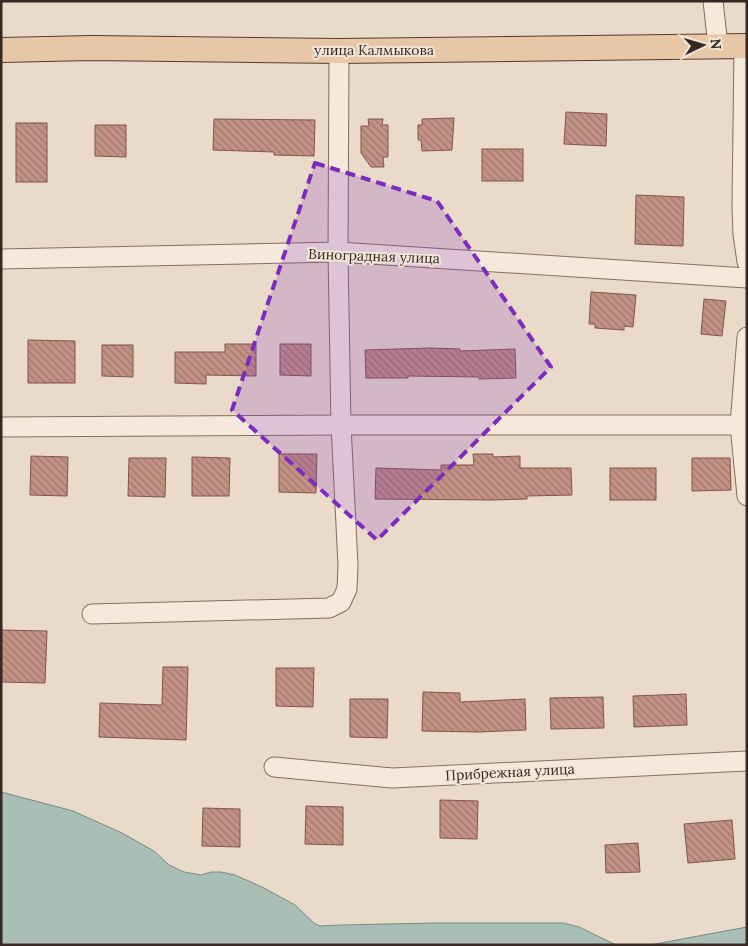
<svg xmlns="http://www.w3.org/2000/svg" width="748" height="946" font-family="Lora,serif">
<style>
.water{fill:#a9beb4;stroke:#718c80}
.building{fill:url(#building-back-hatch);stroke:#805449}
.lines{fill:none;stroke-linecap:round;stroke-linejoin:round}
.minor-casing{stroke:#846c60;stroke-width:21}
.major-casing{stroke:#523c33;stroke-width:26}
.minor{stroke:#f5e9dc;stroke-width:19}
.major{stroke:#e8c7a6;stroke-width:24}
.marked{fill:#7b2cbf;fill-opacity:0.2;stroke:#7b2cbf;stroke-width:4;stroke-dasharray:10 6;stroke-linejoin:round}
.labels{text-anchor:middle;stroke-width:4;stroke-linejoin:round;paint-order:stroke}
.street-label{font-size:14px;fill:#362822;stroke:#f2e6d8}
</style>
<defs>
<pattern id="building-back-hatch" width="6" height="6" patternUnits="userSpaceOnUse" patternTransform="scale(1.25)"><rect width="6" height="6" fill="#c39284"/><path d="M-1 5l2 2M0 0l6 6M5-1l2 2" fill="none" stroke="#9f776c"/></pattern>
</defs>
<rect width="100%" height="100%" fill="#eadac9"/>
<g class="water">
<path d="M1,792L73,811L122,833L154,851L169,865L184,872L201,875L211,872H221L235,875L262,887L295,905L315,924L320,926L341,925L435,923H563L579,927L616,945H1Z"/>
<path d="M747,927V945H650Z"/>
</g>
<g class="building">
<path d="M566,112L607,114L606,146L564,144Z"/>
<path d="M454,118L452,150L422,151L421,140H418V125H422V119Z"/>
<path d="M214,119L315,120L314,156L274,155V152L213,150Z"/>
<path d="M368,119H383L382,125H388V157H383L384,167H371L361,153V126H369Z"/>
<rect x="16" y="123" width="31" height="59"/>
<path d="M95,125H126V157L95,156Z"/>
<rect x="482" y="149" width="41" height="32"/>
<path d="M636,195L684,197L683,246L635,244Z"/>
<path d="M591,292L636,295L633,327L624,326V330L595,328V324H589Z"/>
<path d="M704,299L726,301L722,336L701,334Z"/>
<path d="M28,340L75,341V383H28Z"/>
<path d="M225,344H256V376L206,375V384L175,383V352H225Z"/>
<path d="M280,344H311V376L280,375Z"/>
<path d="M102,345H133V377L102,376Z"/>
<path d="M430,348L460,349V351L515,349L516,378L479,379V377L408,376V378H366L365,350Z"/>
<path d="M279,454H317L316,493L279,492Z"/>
<path d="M473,454H493V457L520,456V468H571L572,495L527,496V499L493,500L375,499L376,468L441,470V465H474Z"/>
<path d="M31,456L68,457L67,496L30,495Z"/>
<path d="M192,457L230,458L229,496H192Z"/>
<path d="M129,458H166L165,497L128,496Z"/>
<path d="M692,458H730L731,490L692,491Z"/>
<rect x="610" y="468" width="46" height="32"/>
<path d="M1,630L47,631L45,683L1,682Z"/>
<path d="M163,667H188L186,740L99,737L100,703L162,705Z"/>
<path d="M276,668H314L313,707L276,706Z"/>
<path d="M423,692L460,693V702L525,699L526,730L479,732L422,731Z"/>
<path d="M686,694L687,725L634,727L633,696Z"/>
<path d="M603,697L604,728L551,729L550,698Z"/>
<path d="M350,699H388L387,738L350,737Z"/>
<path d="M440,800L478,801L477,839L440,838Z"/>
<path d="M306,806L343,807V845L305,844Z"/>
<path d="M203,808L240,809V847L202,846Z"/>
<path d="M732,820L735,859L688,863L684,824Z"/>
<path d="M638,843L640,872L606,873L605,845Z"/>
</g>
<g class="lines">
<g class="minor-casing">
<g id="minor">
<path d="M713,1L718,46"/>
<path d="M744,46L742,206L743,234L747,262"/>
<path d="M1,259L338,252L747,278"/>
<path d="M747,337L740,425L747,496"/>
<path d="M1,427L341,425H740"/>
<path d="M92,614L329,608L341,602L347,589L348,565L341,425L338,252L339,51"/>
<path d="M274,767L392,778L747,761"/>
</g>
</g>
<g class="major-casing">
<path id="major" d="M1,50L92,48L339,51L747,46"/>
</g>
<use href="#minor" class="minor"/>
<use href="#major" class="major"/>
</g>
<path class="marked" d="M315,163L437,201L551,367L377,540L232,410Z"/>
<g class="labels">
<g class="street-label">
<text x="374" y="55">улица Калмыкова</text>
<text transform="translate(374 256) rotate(2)" y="5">Виноградная улица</text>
<text transform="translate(510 772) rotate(-3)" y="5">Прибрежная улица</text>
</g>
</g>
<rect width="748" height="946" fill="none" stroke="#362822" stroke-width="5"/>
<g transform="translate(703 45) rotate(85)" stroke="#f2e6d8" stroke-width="4" paint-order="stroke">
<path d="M0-4L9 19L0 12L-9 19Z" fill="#362822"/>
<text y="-8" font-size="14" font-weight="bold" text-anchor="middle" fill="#362822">N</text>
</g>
</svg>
